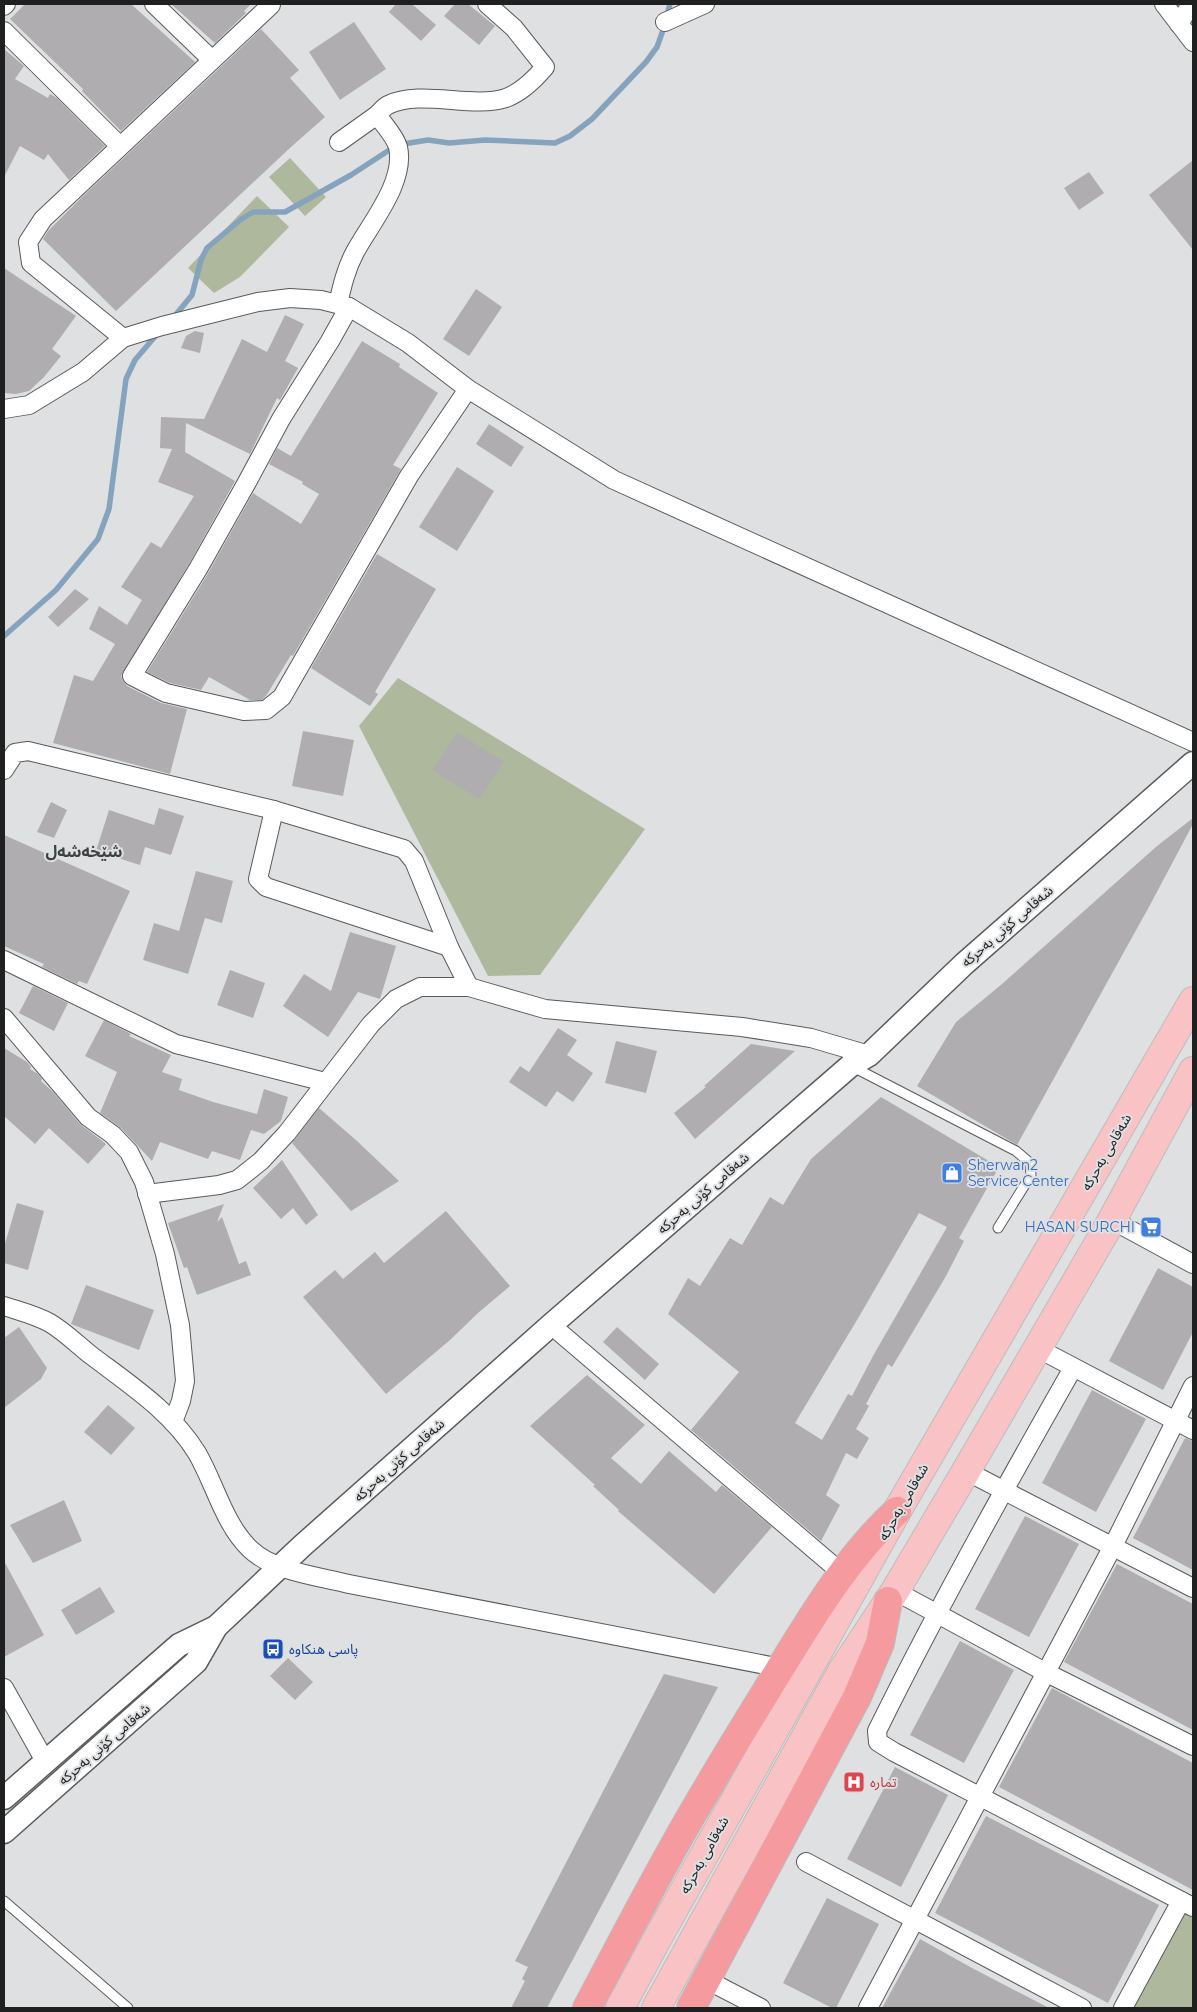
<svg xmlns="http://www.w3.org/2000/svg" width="1197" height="2012" font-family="Montserrat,'Noto Sans Arabic',sans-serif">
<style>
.green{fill:#aeb89d}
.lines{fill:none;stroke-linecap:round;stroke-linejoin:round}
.stream{stroke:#86a3be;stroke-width:5.5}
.building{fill:#afadaf;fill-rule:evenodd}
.service-casing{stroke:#595a5c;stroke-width:11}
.minor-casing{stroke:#595a5c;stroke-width:20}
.tertiary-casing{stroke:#595a5c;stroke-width:25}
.primary-casing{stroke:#bcbcbc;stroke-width:30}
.motorway-casing{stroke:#bcbcbc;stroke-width:30}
.service{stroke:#fff;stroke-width:9}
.minor{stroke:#fff;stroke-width:18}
.tertiary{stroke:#fff;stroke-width:22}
.primary{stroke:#f9c2c5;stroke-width:28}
.motorway{stroke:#f59a9f;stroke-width:28}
.labels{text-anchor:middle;stroke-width:4;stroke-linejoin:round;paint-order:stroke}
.street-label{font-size:14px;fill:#1f2020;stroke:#dee0e2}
.shop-label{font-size:14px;fill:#366cbe;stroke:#dee0e2;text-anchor:start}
.transit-label{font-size:14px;fill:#164399;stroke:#dee0e2;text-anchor:start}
.health-label{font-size:14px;fill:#be3a42;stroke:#dee0e2;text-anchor:start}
.quarter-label{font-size:16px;font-weight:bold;fill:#3e4041;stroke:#dee0e2}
</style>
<rect width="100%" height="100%" fill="#dee0e2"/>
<g class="green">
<path d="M290,158L326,197L305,216L269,177Z"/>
<path d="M257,196L289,227L240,277L214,293L188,268Z"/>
<path d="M398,678L645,829L540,975L488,976L359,726Z"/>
<path d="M1184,1912L1193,1917V2008H1132Z"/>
</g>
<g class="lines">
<g class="stream">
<path d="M173,318L192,295L201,260L207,248L240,220L253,212H285L351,175L397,145L428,140L449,143L485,140L555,143L570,136L592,119L646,62L657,47L662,33L670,4"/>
<path d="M4,636L56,590L98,539L109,509L126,379L135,360L158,333"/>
</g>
</g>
<g class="building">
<path d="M25,4H131L195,62L121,131L82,91L83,89L10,19Z"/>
<path d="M171,4H251L244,11L246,13L215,43Z"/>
<path d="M396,4H412L436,25L421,41L389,12Z"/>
<path d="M455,4H468L495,26L479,45L444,16Z"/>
<path d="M354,22L386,69L340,100L309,52Z"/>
<path d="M261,29L299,70L290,78L325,117L291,147L116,311L43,239L48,231L83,196Z"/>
<path d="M4,49L24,66L15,79L48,98L50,94L57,98L105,146L69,180L48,154L44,160L20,146L4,177Z"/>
<path d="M1193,160V250L1149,195Z"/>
<path d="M1089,172L1104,193L1079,210L1064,188Z"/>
<path d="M4,268L76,316L52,349L61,356L44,377L29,391L16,394L4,393Z"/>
<path d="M476,289L502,307L469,356L443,339Z"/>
<path d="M285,315L304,324L285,361L298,368L280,400L277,398L250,454L186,423L185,452L235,481L189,564L121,676L123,681L127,686L161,703L187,709L170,774L53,743L74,675L93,681L115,644L89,629L99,606L127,625L142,600L121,587L151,542L161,548L194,496L158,482L172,449L160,448L161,417L204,419L242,339L267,352Z"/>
<path d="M195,331L204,333L200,353L181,348L186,336Z"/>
<path d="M362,341L400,364L399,367L438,393L393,465L401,469L293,656L291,655L266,696L262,700H250L209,677L201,690L170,683L147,672L207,575L253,493L301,524L319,494L302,484L303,482L269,464L277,448L291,456Z"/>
<path d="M489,424L524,447L511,467L476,444Z"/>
<path d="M457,467L494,491L457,551L419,527Z"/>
<path d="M377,554L436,589L375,692L378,694L370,706L311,668Z"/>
<path d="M75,589L89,599L58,627L48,617Z"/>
<path d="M303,731L354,740L343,796L292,786Z"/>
<path d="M457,732L504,762L479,799L433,770Z"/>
<path d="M51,802L67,810L54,838L37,832Z"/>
<path d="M159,808L184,816L171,855L145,847L140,865L96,851L109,810L154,825Z"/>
<path d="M1193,818V824L1150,905L1017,1145L917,1086L956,1022L1002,984L1157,846Z"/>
<path d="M4,835L130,891L87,984L79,981L77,984L42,967L44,964L4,946Z"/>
<path d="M196,871L233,881L222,923L205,918L188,974L143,960L154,923L179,931Z"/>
<path d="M350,932L396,946L380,999L358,992L328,1037L283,1006L304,974L331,991Z"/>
<path d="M230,970L265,983L253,1018L217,1005Z"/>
<path d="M33,986L68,1003L54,1031L19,1013Z"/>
<path d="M104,1020L131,1034L129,1036L171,1055L162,1072L182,1079L179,1090L213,1102L257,1114L264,1089L288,1097L281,1121L264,1134L251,1130L240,1160L212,1151L208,1159L160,1142L152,1161L121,1128L100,1113L117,1072L85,1056Z"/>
<path d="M558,1028L577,1040L567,1055L593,1073L573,1102L557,1091L546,1107L509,1082L520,1066L529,1072Z"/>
<path d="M616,1041L657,1051L646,1093L605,1083Z"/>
<path d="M751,1044L795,1051L695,1139L674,1113L706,1087L704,1086Z"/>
<path d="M4,1048L27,1062L31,1067L30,1069L38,1074L42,1079L41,1081L53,1092L80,1124L106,1144L88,1164L49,1128L35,1144L4,1116Z"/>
<path d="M881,1097L999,1167L959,1238L964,1241L946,1276L892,1367L888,1364L866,1404L869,1406L856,1429L869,1438L857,1459L846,1453L826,1495L840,1505L821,1541L691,1430L739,1372L668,1314L688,1278L700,1286L730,1238L742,1245L770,1197L783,1205L811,1159ZM919,1213L947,1227L873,1356L852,1396L848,1394L822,1440L795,1423L860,1315Z"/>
<path d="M319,1108L357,1141L399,1181L351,1211L292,1143Z"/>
<path d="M282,1160L318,1215L306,1225L293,1208L281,1219L253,1188Z"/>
<path d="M17,1203L44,1211L28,1270L4,1263V1247Z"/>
<path d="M224,1204L217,1222L222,1217L239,1264L246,1261L251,1275L197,1295L187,1267L184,1268L168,1223Z"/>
<path d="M446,1211L510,1286L478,1313L450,1340L386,1394L303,1297L335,1270L343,1279L375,1252L384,1263Z"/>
<path d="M1158,1268L1193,1287V1332L1163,1390L1109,1361Z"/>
<path d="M86,1285L154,1310L139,1350L71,1324Z"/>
<path d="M19,1327L47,1368L41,1379L4,1408V1338Z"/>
<path d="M617,1327L659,1364L645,1380L603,1342Z"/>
<path d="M587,1375L645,1425L611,1458L641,1484L669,1451L716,1492L722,1485L772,1527L714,1594L618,1511L619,1510L593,1486L595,1485L530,1426Z"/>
<path d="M1092,1390L1146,1419L1096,1512L1042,1483Z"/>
<path d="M108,1405L135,1428L111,1455L84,1432Z"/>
<path d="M1185,1438L1193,1441V1570L1133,1538Z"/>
<path d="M64,1500L82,1541L33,1563L10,1525Z"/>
<path d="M1025,1516L1079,1544L1029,1637L975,1609Z"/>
<path d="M4,1561L44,1635L4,1657Z"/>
<path d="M1117,1564L1193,1604V1730L1064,1662Z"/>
<path d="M100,1587L115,1612L76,1635L61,1610Z"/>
<path d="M960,1641L1014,1670L964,1763L910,1735Z"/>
<path d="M288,1658L313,1682L295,1700L270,1676Z"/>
<path d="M664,1674L718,1687L547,2008H511L525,1981L522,1979L528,1967L515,1961Z"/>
<path d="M1052,1688L1193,1763V1890L999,1787Z"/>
<path d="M895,1767L948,1795L901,1887L847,1859Z"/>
<path d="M986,1816L1159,1905L1108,2003L935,1913Z"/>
<path d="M827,1898L879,1924L836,2008H832L783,1983Z"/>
<path d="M920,1939L972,1968L1049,2008H882Z"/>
</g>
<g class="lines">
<g class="service-casing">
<g id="service">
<path d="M853,1067L1016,1151L1030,1163L1031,1175L998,1228"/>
<path d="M4,1901L128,2008"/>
</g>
</g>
<g class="minor-casing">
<g id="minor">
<path d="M154,4L212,60"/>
<path d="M1164,4L1193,42"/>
<path d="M4,6L6,4"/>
<path d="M665,22L705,4"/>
<path d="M1179,24L1191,4"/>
<path d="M4,31L120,146"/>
<path d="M377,115C380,112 384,107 388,105C421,89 472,109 506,98C522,92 534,80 545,67L514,28L487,4"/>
<path d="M338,304C342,286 346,269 355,252C370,224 406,182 398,147C395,136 384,125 377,115L339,142"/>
<path d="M349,307L330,341L281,419L246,484L198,569L132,676L166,693L244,711L266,710L282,697L409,476L468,389"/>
<path d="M123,338L31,263L28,242L43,219L271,5L270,4"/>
<path d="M4,409L29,405L83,372L123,338L162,326L258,302L290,298L321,300L349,307L408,343L468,389L614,480L1193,742"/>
<path d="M4,770L15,753L28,751L274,810L404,849L414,861L449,947L469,987"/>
<path d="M274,810L258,879L266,887L449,947"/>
<path d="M4,960L176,1044L325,1082"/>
<path d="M4,1018L88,1117L113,1135L129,1152L144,1182L165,1254L180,1325L185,1381L181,1401L173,1422"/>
<path d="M147,1194L219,1185L237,1180L261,1161L287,1133L371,1024L396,999L420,987H469L545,1009L742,1027L811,1038L869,1055"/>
<path d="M1112,1220L1193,1264"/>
<path d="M4,1306C19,1311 36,1315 50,1323C65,1332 78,1345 92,1356C129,1384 172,1412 197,1453C215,1484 224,1524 250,1549C274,1572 318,1576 349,1584L781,1668"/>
<path d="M551,1325L843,1574"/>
<path d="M1037,1348L1193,1430"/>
<path d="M1073,1368C1005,1487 938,1607 877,1731L878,1742L894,1752L1193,1907"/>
<path d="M966,1471L1193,1588"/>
<path d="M895,1591L1045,1672L1193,1746"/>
<path d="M4,1688L45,1761"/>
<path d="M806,1862L1082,2008"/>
<path d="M707,1980L761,2008"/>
<path d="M868,2008L1113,1546L1193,1386"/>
<path d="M1123,2008L1181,1901"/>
</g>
</g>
<g class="tertiary-casing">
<g id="tertiary">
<path d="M4,1798L179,1645L216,1627"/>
<path d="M4,1832L196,1662L216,1627L302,1546L551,1325L850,1066L869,1055L964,964L1193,763"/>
</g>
</g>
<g class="primary-casing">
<g id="primary">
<path d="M620,2008L655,1943L897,1511L1193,1001"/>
<path d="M656,2008L842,1671L895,1591L966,1471L1112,1220L1193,1071"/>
</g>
</g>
<g class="motorway-casing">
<g id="motorway">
<path d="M587,2008C626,1935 664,1860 707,1789C727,1754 749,1720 770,1685C808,1624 844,1560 897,1511"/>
<path d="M691,2008L857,1697L880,1643L888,1601"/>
</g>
</g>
<use href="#service" class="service"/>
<use href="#minor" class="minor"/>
<use href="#tertiary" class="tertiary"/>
<use href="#primary" class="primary"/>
<use href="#motorway" class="motorway"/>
</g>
<defs>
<g id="shop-square" transform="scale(1.125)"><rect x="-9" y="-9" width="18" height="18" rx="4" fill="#3f7fe0" stroke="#dee0e2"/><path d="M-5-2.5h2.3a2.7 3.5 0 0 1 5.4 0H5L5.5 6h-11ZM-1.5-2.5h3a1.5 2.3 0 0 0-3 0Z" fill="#fff"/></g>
<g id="supermarket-square" transform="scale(1.125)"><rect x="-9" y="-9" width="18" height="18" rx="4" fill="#3f7fe0" stroke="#dee0e2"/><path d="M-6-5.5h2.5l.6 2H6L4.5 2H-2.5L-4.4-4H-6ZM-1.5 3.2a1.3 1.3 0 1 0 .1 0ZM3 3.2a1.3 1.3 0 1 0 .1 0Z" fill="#fff"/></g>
<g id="bus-square" transform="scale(1.125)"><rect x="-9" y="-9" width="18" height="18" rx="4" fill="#1a4fb4" stroke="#dee0e2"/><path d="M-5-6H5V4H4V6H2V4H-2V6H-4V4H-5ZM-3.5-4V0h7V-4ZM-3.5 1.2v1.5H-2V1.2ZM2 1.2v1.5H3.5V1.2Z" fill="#fff"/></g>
<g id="hospital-square" transform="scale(1.125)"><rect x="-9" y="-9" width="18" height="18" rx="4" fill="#e0444e" stroke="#dee0e2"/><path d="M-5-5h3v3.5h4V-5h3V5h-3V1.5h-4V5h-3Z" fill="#fff"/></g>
</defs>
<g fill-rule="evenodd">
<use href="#shop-square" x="952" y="1173"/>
<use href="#supermarket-square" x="1151" y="1227"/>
<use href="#bus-square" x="273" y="1649"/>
<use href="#hospital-square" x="854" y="1782"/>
</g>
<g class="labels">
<g class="street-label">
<text transform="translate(1007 926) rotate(-41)" y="5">شەقامی کۆنی بەحرکە</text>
<text transform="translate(1106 1152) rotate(-60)" y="5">شەقامی بەحرکە</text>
<text transform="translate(703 1193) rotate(-41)" y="5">شەقامی کۆنی بەحرکە</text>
<text transform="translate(399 1460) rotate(-42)" y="5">شەقامی کۆنی بەحرکە</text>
<text transform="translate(903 1502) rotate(-60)" y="5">شەقامی بەحرکە</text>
<text transform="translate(104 1744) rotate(-41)" y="5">شەقامی کۆنی بەحرکە</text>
<text transform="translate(704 1855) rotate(-61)" y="5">شەقامی بەحرکە</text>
</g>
<g class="shop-label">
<text x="968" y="1170">Sherwan2<tspan x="968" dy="16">Service Center</tspan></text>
<text x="1135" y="1232" text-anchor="end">HASAN SURCHI</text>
</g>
<g class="transit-label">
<text x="289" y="1654">پاسی هنكاوه‌</text>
</g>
<g class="health-label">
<text x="870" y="1787">تمارە</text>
</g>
<g class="quarter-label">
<text x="84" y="857">شێخەشەل</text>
</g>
</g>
<rect width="1197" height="2012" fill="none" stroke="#1f2020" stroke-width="10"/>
</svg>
